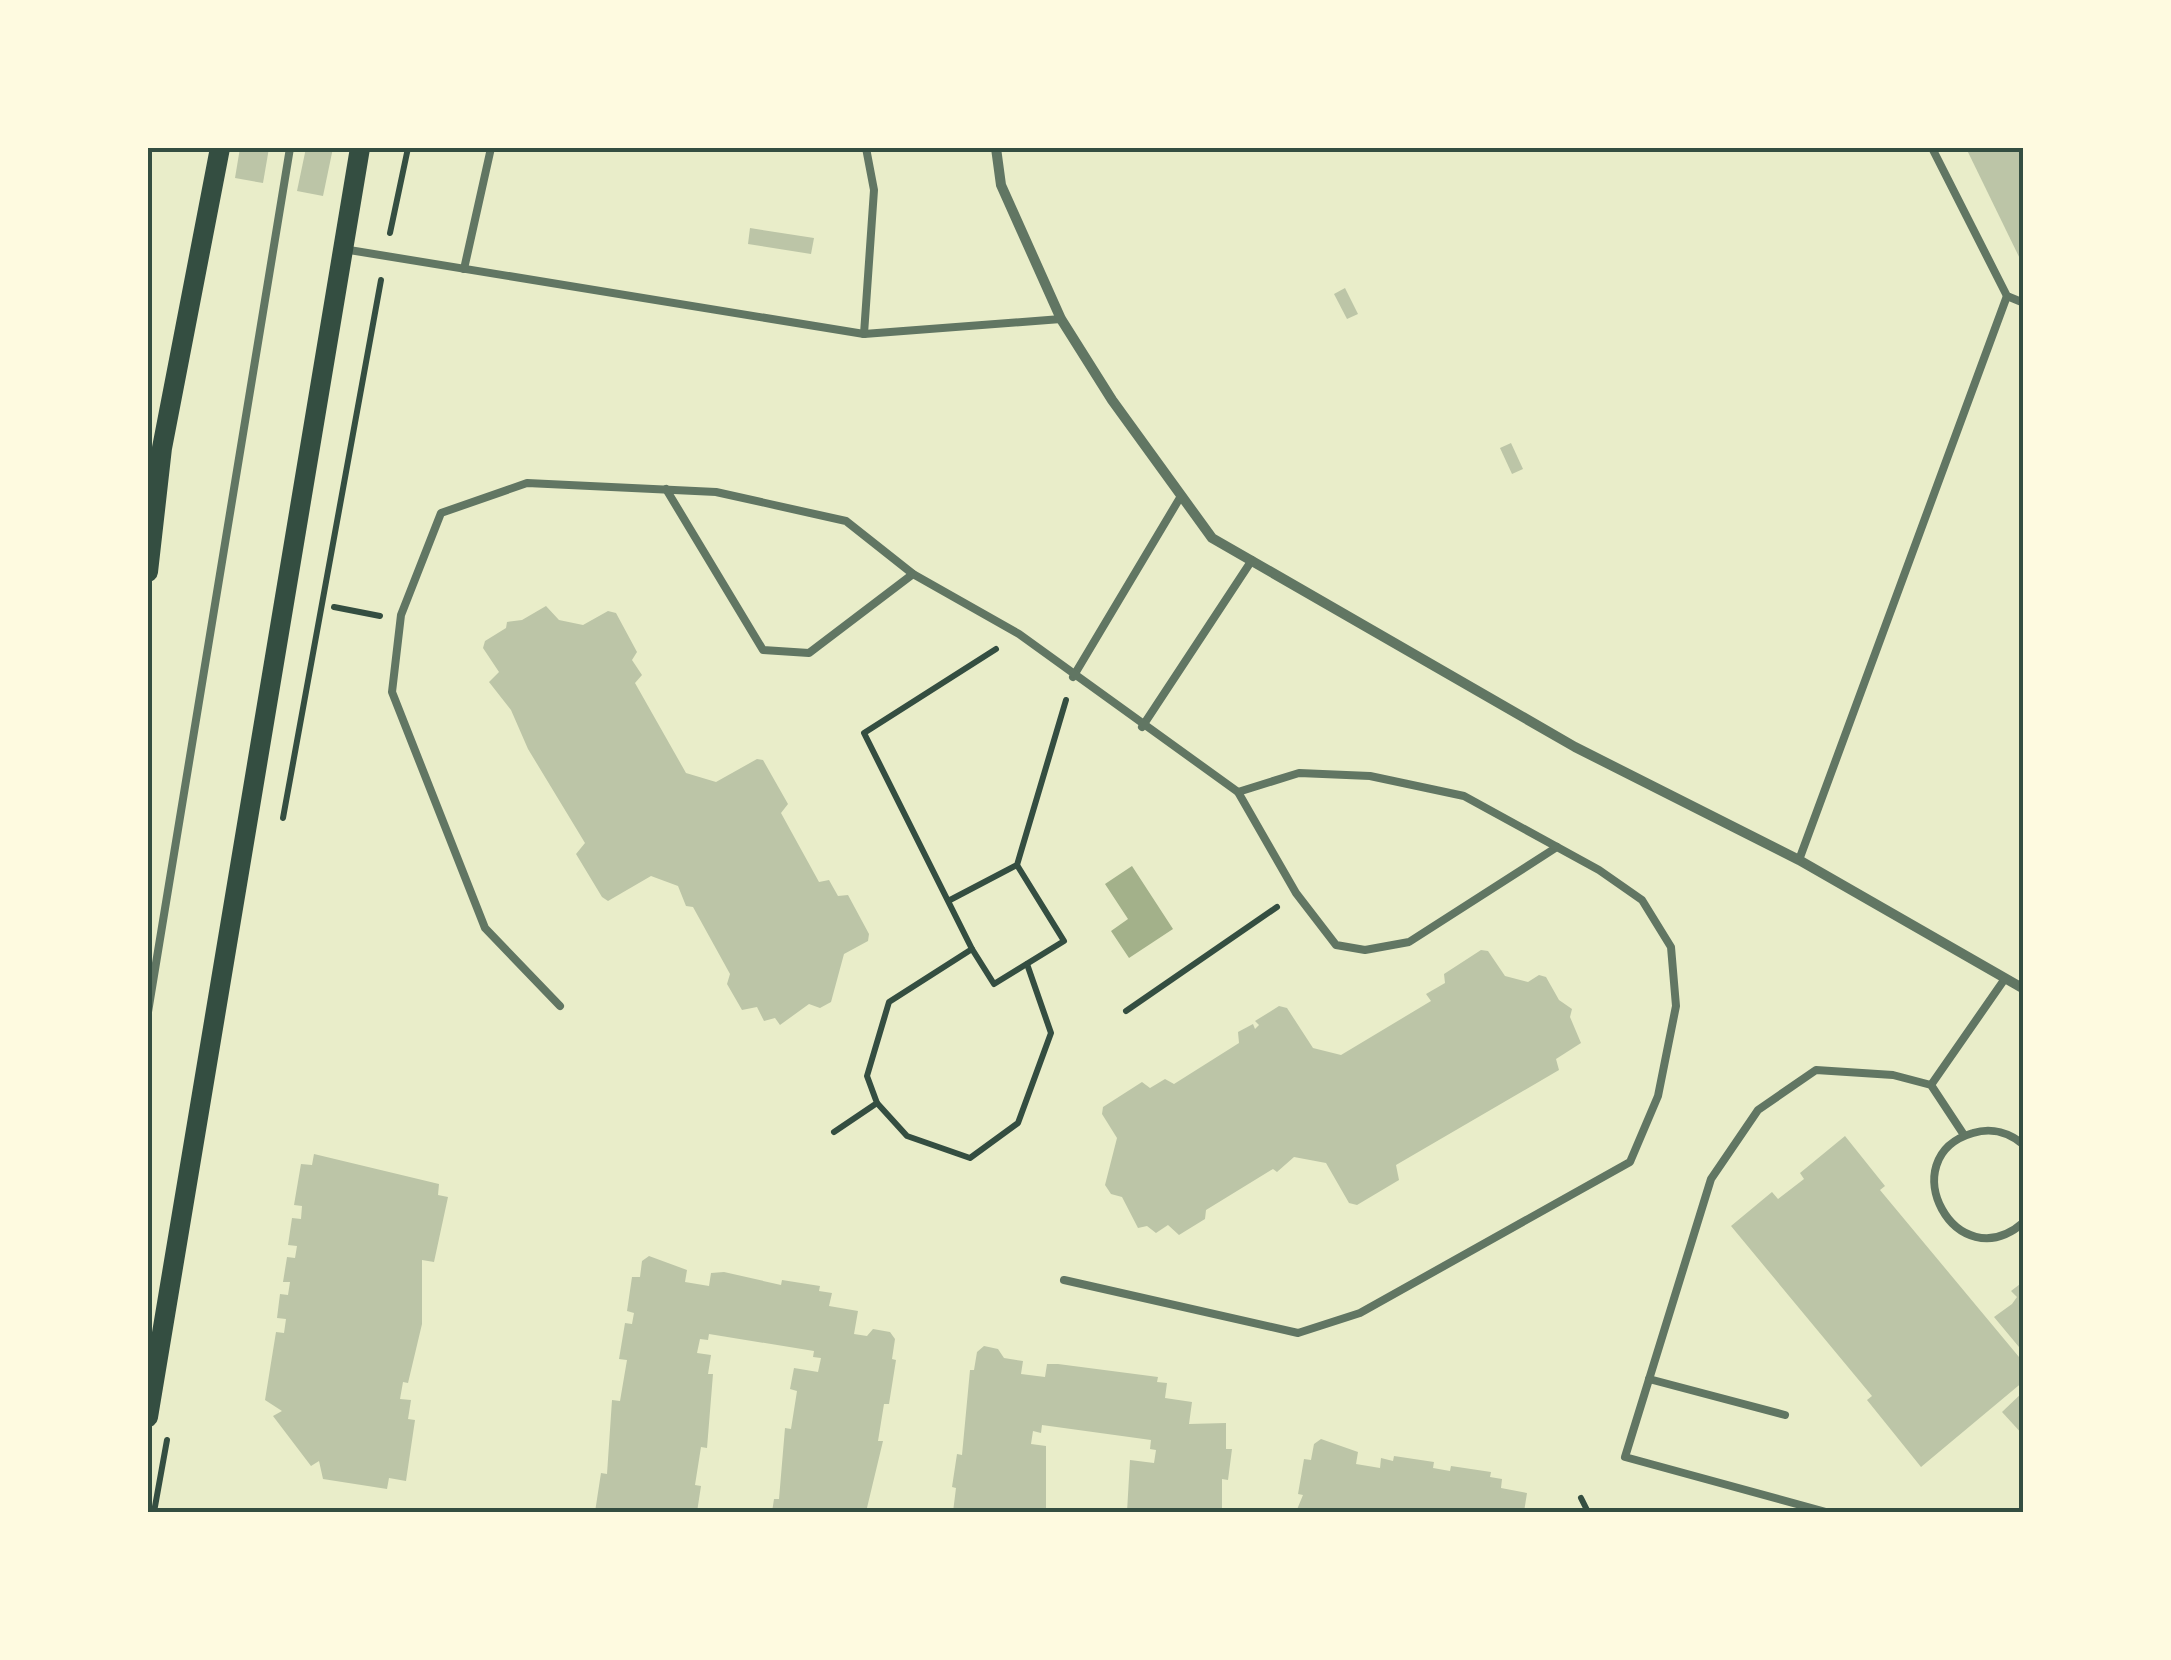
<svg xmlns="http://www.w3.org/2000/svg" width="2171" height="1660" font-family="'DM Sans',sans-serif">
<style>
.water{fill:#a3b18a}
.building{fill:#bcc5a7}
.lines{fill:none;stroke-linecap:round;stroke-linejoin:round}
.path{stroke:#344e41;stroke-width:6}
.service{stroke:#617663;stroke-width:8}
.minor{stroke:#617663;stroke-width:10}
.secondary{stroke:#344e41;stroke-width:20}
.neatline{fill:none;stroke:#344e41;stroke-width:4}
</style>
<rect width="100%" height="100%" fill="#e9edc9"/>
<path class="water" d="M1132,866L1173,929L1129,958L1111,931L1128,919L1105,884Z"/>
<g class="building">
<path d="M240,148H269L263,183L235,178Z"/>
<path d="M306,148H333L323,196L297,191Z"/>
<path d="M1966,148H2024V267Z"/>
<path d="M750,228L814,238L811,254L748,244Z"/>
<path d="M1345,288L1358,314L1347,319L1334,294Z"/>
<path d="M1511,443L1523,469L1512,474L1500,448Z"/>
<path d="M546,606L559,620L583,625L608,611L616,613L637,652L632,660L642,675L635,683L686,773L716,782L757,759L763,760L788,804L781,813L819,882L829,880L838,896L848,895L869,934L868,941L844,954L831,1002L820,1008L809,1004L780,1025L775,1018L764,1021L757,1007L742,1010L727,984L730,974L693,907L686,906L678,886L651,876L608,901L602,897L576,854L585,843L528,749L511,710L489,682L499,672L483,648L485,641L506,628L507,622L522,620Z"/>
<path d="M1481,950L1488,951L1505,976L1528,982L1539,975L1546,977L1559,1000L1572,1009L1570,1017L1581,1043L1556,1059L1559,1070L1396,1165L1399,1180L1357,1205L1349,1203L1326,1163L1294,1157L1277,1172L1273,1169L1206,1210L1205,1219L1179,1235L1168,1225L1156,1233L1147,1226L1138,1228L1122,1197L1111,1194L1105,1185L1117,1138L1102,1114L1103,1107L1142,1082L1150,1088L1165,1079L1174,1084L1239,1043L1238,1032L1253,1024L1255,1029L1259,1025L1255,1021L1279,1006L1287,1008L1313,1048L1341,1055L1431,1001L1426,994L1445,983L1444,974Z"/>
<path d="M1845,1136L1885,1186L1880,1190L2024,1363V1381L1921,1467L1867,1400L1872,1396L1731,1226L1772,1192L1778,1199L1804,1179L1800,1173Z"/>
<path d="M314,1154L439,1184L438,1195L448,1197L434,1262L422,1260V1324L408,1383L403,1382L400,1399L411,1400L408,1419L415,1420L406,1481L389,1478L387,1489L323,1479L319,1461L311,1466L273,1416L282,1411L265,1400L276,1332L284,1333L286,1319L277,1318L280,1294L288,1295L290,1282H283L287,1257L295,1258L297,1246L288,1245L292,1218L301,1219L302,1206L294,1205L301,1164L312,1165Z"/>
<path d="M649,1256L687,1270L685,1282L709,1286L711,1273L724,1272L781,1285L782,1280L820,1286L819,1291L832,1293L829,1306L858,1311L854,1334L867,1336L873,1329L890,1332L895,1339L892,1359L896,1360L889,1404H884L878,1441H883L866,1512H772L774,1499H779L785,1428L791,1429L797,1391L790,1389L794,1368L818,1372L821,1358L813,1357L814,1351L709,1334L708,1340L700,1339L697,1353L711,1355L708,1374H713L707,1448L701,1447L695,1485L701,1486L697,1512H595L601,1473L607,1474L612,1400L620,1401L627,1360L619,1359L625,1323L632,1324L634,1313L627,1311L632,1277H640L642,1261Z"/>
<path d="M2024,1281V1353L1994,1317L2012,1304L2017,1297L2011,1291Z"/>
<path d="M984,1346L998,1349L1004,1358L1023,1361L1021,1374L1045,1377L1047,1364H1058L1158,1377L1157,1382L1167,1383L1165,1398L1192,1402L1189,1424L1226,1423V1449H1232L1228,1480L1222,1479V1512H1127L1130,1460L1154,1463L1156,1450L1150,1449L1151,1440L1042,1425L1041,1433L1033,1431L1031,1444L1046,1446V1512H953L956,1488L952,1487L957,1454L962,1455L970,1370H974L977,1352Z"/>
<path d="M2024,1391V1436L2002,1412Z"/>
<path d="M1321,1439L1358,1452L1356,1464L1380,1468L1381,1458L1393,1461L1394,1456L1434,1462L1433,1468L1450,1471L1451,1466L1491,1472L1490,1477L1502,1479L1501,1488L1527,1493L1524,1512H1296L1303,1495L1298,1494L1304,1459L1311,1460L1314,1444Z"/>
</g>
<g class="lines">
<g class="path">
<path d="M390,233L408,148"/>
<path d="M334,607L380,616"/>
<path d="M283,818L381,280"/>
<path d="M950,900L1017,865L1066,700"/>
<path d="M972,949L994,984L1064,941L1017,865"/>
<path d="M1126,1011L1277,907"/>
<path d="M877,1103L907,1136L970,1158L1018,1123L1051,1033L1027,964"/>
<path d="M834,1132L877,1103L867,1076L889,1002L972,949L864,733L996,649"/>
<path d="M1581,1498L1588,1512"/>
<path d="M154,1512L167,1440"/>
</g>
<g class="service">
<path d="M1932,148L2007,296L2024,303"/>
<path d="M343,249L864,334L1061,319"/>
<path d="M464,269L491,148"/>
<path d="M864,334L874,190L866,148"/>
<path d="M666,489L763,650L809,653L913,574"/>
<path d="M1073,677L1181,496"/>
<path d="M1142,727L1252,560"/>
<path d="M1799,860L2007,296"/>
<path d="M560,1006L485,928L392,692L401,615L441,513L527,483L716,492L846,521L913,574L1019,634L1238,792L1296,893L1336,945L1365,950L1409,942L1557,847"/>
<path d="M148,1012L290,148"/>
<path d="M1931,1085L2004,980"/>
<path d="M2024,1145C2010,1133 1992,1127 1973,1133C1890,1157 1956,1282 2024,1222"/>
<path d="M1064,1280L1298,1333L1360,1313L1630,1162L1658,1096L1676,1006L1671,947L1642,900L1599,870L1464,796L1370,776L1299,773L1238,792"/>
<path d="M1649,1379L1785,1415"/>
<path d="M1826,1512L1625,1457L1711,1179L1758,1110L1816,1070L1893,1075L1931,1085L1964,1135"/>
</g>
<path class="minor" d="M996,148L1001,185L1061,319L1112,400L1212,538L1575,747L1799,860L2024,989"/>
<g class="secondary">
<path d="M148,572L162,448L220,148"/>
<path d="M148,1417L360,148"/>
</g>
</g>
<rect width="2171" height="1660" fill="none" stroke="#fefae0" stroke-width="300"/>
<rect x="150" y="150" width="1871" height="1360" class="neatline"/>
</svg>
